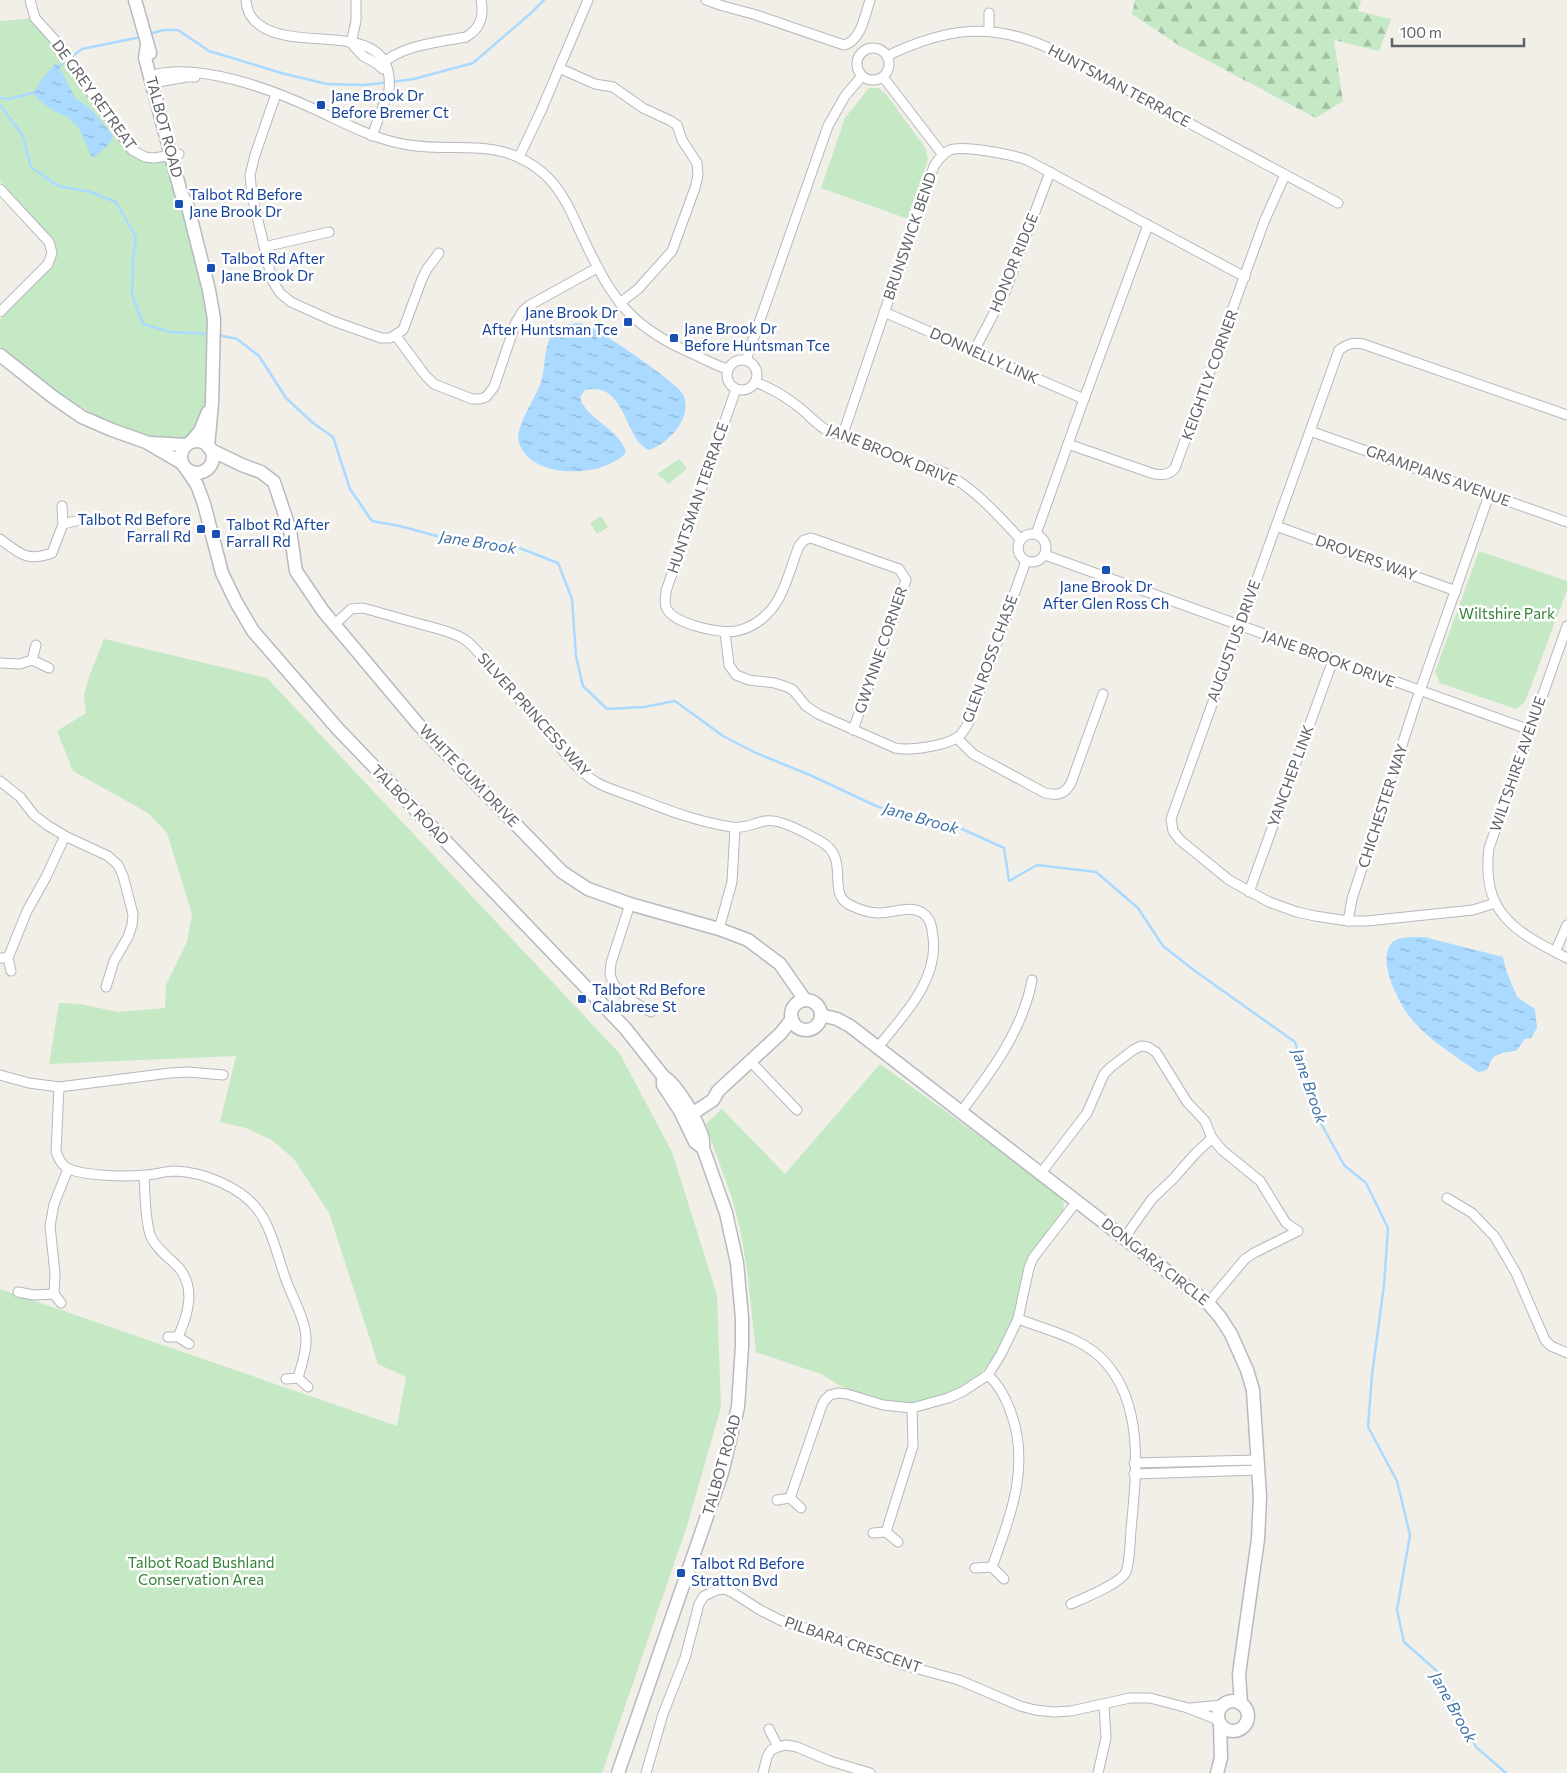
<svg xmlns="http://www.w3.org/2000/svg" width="1567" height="1773" font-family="Commissioner,sans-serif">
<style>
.green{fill:#c5e8c5}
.forest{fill:url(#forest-firs)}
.water{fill:url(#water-ripples)}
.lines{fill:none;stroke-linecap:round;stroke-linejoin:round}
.stream{stroke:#aadaff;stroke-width:2.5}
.street-casing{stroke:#b5b8bc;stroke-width:11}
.secondary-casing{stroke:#b6babf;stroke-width:15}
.street{stroke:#fff;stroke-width:9}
.secondary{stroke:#fff;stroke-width:12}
.transit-dot{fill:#1a4fb4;stroke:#fff;stroke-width:2}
.labels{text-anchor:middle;stroke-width:5;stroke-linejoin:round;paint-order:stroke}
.street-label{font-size:15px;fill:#5f6368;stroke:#fff}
.transit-label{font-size:15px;fill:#164399;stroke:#fff;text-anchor:start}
.park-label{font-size:15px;fill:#348238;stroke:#fff}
.water-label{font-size:16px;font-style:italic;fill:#4174aa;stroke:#fff}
</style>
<defs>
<pattern id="forest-firs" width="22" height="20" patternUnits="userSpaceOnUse" patternTransform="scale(1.25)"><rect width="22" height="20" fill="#c5e8c5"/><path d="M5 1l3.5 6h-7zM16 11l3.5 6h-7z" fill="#a3c0a4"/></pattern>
<pattern id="water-ripples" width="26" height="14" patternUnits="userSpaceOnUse" patternTransform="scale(1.25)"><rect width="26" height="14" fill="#aadaff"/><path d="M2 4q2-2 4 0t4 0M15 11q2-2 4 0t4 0" fill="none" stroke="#8eb4d2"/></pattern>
</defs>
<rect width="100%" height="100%" fill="#f1efe8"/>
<g class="green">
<path d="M35,18L137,154L171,155L209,290L212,403L188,437L181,440L153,438L109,423L61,395L0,346V320L53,266L57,251L53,240L0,180V21Z"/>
<path d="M869,88H878L886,94L926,149L928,160L908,219L821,188L845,118Z"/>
<path d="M679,459L687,468L669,484L657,474Z"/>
<path d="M601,516L608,527L597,534L590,523Z"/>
<path d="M1479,551L1567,581V590L1525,702L1516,709L1440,683L1435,672Z"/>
<path d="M104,639L267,678L620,1054L672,1152L717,1295L721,1407L687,1526L602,1773H0V1289L397,1426L406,1377L378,1364L329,1213L294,1159L272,1140L246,1128L220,1122L236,1056L49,1064L59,1003L80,1004L118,1012L165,1008L166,985L187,942L192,914L167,833L148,813L73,771L57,731L86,713L84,695L89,677Z"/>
<path d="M880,1064L1057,1192C1063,1199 1065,1204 1063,1213L1028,1260L1016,1310L999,1348L990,1362L980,1374L954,1391L935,1398L913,1403L890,1402L864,1395L842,1387L821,1374L756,1352L747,1269L740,1229L732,1198L706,1126L707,1123L722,1109L785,1174Z"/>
</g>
<path class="forest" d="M1135,0H1361L1358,11L1391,19L1379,51L1334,40L1343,101L1316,118L1180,46L1132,14Z"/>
<g class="water">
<path d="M55,64L59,66L75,98L92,110L113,136L109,144L94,158L92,157L78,127L66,116L56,112L40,101L33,93L42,79Z"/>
<path d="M580,323C585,325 590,327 594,329C608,336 681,385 684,396C692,419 669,442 650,450C624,442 627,380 585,390L580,397C585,419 619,428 626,452C622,458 614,462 607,465C582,476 530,475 519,443C514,427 536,398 541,382C547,365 542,346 555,331C562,324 570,324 580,323Z"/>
<path d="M1424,937L1503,957L1506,970L1517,997L1535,1009L1537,1028L1531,1038L1525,1039L1516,1051C1508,1052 1498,1052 1492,1059C1487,1067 1491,1071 1478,1072C1457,1057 1432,1042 1414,1022C1401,1008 1374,958 1393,942C1400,936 1415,937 1424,937Z"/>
</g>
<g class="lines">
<g class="stream">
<path d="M149,34L164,30H178L209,51L285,74L327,84L365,85L414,79L473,63L531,13L544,0"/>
<path d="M59,66L82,49L141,37"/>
<path d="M0,98L9,99L33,93"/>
<path d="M0,105L23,136L31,167L58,186L91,192L116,202L136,237L133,261L132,295L143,324L170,332L210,334"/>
<path d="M218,335L237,339L259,356L286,398L313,423L333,437L350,489L372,521L400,526L444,538L514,546L558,563L572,599L576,656L583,686L607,709L644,707L675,701L723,736L756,753L810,775L876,806L909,817L951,824L1004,848L1009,881L1037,865L1096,872L1138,908L1163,946L1195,971L1295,1042L1319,1120L1344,1165L1366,1183L1388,1228L1384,1285L1372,1375L1368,1427L1397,1481L1410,1535L1397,1610L1404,1642L1438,1672L1476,1747L1506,1773"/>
</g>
<g class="street-casing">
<g id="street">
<path d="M30,0L35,18L62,48L85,84L132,150L145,157L154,158L179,154"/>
<path d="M246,0C247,12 251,19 261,26C299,53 396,17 389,90L372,136"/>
<path d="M706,0L723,6L753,14L844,45C861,41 865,15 870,0"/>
<path d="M989,31V13"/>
<path d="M351,43L363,56L376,63L383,69"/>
<path d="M351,43L356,21V0"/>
<circle cx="873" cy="64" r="16"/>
<path d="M887,56C947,27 994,21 1055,51L1338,203"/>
<path d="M380,66C399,45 440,42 466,37C481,28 484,16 481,0"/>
<path d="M559,68L595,84L613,87L643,108L671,121L677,125L682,140L697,163L698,175L695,188L672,251L638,289L620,303"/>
<path d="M150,76C196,61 271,89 314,109C345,123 374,140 409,145C459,153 499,136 543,173C563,190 573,216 584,240C613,300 629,326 693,354C704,359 715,365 727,369"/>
<path d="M883,77L943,155"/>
<path d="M152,83L187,77H195"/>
<path d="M276,94L255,155L250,175L252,195L272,280L280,293L291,302L333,321L381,338H390L403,330L422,279L427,269L439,253"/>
<path d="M519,157L541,111L588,0"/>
<path d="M0,189L49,242L52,253L48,264L0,312"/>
<path d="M264,247L329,232"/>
<path d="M884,312L1084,399"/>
<path d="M396,336L425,375L434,384L472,399H480L486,397L494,387L516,322L522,312L530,305L597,268"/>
<path d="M974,351L1005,292L1050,172"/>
<circle cx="742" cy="375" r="15"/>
<path d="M746,360L828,126L845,96L862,76"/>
<path d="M755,382C772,388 786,397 800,408C810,416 817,425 828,431L945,473C973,487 999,516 1021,540"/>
<path d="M736,389L666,591C666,596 664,602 666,607C672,624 720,634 736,631C747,629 758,623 766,615C784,599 790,568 799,546L804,540L811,538L899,569L906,580L853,730"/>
<path d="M1310,431L1567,522"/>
<path d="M842,437L934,166C938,160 943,153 950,150C965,145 1013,155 1027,160L1245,277"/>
<path d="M1068,444L1154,474C1164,475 1169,475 1175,468L1264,222L1285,175"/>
<path d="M63,524L76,521"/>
<path d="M1276,526L1456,591"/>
<circle cx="1032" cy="548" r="14"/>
<path d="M1036,534L1084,399L1148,225"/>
<path d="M0,539C20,554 27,562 52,553L63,524L62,506"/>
<path d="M1045,555L1530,730"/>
<path d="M334,625L351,609L363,608C382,613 401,619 420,624C435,628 451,631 464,639C476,647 483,659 493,670C511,690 529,709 546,730C561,747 576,770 596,782C606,788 620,792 631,796C665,809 697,822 732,827C745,829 754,823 765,821C779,818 808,834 820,841C852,858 825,893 850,905C858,909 870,913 879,913C896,913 918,901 929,920C932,925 932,931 933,937C939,980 903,1016 878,1047"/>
<path d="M1567,626L1489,848C1481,913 1514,931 1567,958"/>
<path d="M725,632L729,665L736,675L749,680L775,683L787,687L793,690L806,706L818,714L895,748C910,751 945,746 958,737C962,734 965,729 968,724L1026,561"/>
<path d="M32,660L49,668"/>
<path d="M0,663L20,664L32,660L36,645"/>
<path d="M957,738L973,754L1045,793C1058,796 1065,794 1071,783L1103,694"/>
<path d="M0,781L20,797L34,815L47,825L65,836L108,856L118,865L123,876L133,914L132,925L128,937L114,961L106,987"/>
<path d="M1249,892L1333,660"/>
<path d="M1495,903L1473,910L1367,921H1348L1315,916L1297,912L1269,902L1229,880L1180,840L1173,831L1171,819L1339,350C1348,344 1352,342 1363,344L1567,415"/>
<path d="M630,904L611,963L610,975L614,985L629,999L651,1012"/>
<path d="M1348,921L1352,899L1415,705L1489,495"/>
<path d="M719,929L732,882L735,828"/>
<path d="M1555,952L1567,925"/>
<path d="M0,958H8L11,971"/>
<path d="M8,958L27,911L46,877L65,836"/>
<path d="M750,1061L797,1110"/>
<path d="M0,1075L29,1083L59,1087L170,1073L188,1072L223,1075"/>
<path d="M59,1087L56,1152C59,1159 62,1166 69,1169C86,1176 126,1177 145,1175C154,1175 165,1171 175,1171C203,1172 241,1187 258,1210C272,1229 277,1255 285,1277C291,1296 307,1321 306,1341C306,1354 301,1366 298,1378"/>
<path d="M961,1112C991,1072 1023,1030 1032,980"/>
<path d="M1041,1173L1087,1113L1104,1074L1111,1067L1133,1050L1141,1046L1148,1047L1156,1052L1187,1102L1205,1121L1212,1138L1222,1150L1260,1181L1286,1223L1298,1231L1254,1253L1245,1259L1208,1303"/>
<path d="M144,1176C145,1192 145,1223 151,1237C157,1250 169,1257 179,1268C196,1288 188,1315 178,1337"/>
<path d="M1447,1198L1472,1213L1495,1237L1516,1273L1545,1340L1551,1346L1567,1353"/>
<path d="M1125,1237L1152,1199L1173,1179L1195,1154L1212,1138"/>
<path d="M18,1292L34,1295L54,1294L55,1273L50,1226L54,1204L68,1169"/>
<path d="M54,1294L61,1303"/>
<path d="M1018,1319C1047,1330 1084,1338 1105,1362C1145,1406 1136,1476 1131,1530C1130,1542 1130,1561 1126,1572C1120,1584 1084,1598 1071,1604"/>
<path d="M168,1337H178L189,1344"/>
<path d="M988,1375C999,1385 1005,1396 1010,1410C1031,1465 1011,1514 992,1567"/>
<path d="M286,1379L298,1378L308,1387"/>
<path d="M1134,1463L1258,1460"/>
<path d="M1134,1474L1258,1470"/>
<path d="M790,1498L821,1408L824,1401L830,1395L838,1393L847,1394L883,1405L912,1408L948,1398L962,1392L988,1375L1001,1354L1018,1319L1029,1268L1033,1258L1077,1201"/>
<path d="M777,1500L790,1498L801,1508"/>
<path d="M886,1532L913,1446L912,1408"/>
<path d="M873,1533L886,1532L898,1542"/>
<path d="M975,1568L992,1567L1004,1579"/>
<path d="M1191,1708L1222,1705"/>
<path d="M769,1729L778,1747"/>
<path d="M646,1773L663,1714L685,1658L699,1604L704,1596L717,1590L724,1589L732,1592L760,1610L782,1621L822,1633L900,1664L959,1680L1020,1706L1035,1710L1054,1712L1071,1711L1130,1698H1150L1188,1708L1218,1720"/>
<path d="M763,1773L767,1757L771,1750L778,1747L786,1745L797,1747L830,1761L870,1773"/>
<path d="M1098,1773L1106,1738L1104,1704"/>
</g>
</g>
<g class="secondary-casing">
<g id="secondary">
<path d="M135,0L150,53"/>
<path d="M147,45L145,58L181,193L188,207L209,290L214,319L212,403L208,447"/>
<path d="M0,355L53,397L82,417L112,430L146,442L182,463"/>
<circle cx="197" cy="457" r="16"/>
<path d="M191,442L200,431L208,412"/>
<path d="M151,443L186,445"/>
<path d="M211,450L242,465L261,472L274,482L290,530L296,571L323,611L418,724L562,872L588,889L630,904L719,929L748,940L780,964L805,1000"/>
<path d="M187,470L197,485L204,504L222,573L236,602L253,631L337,728L625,1028L663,1076C679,1086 696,1119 702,1136C704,1140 703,1144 703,1148L726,1213L737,1263L742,1318V1346L738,1407L722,1473L618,1773"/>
<circle cx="806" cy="1015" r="15"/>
<path d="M821,1015L837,1019L850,1026L1208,1303L1220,1317L1231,1334L1247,1370L1253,1390L1260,1497L1258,1539L1239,1674L1241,1704"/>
<path d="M663,1076V1085L680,1111L695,1142L703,1148"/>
<path d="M684,1119L713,1100L718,1091L780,1034L792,1019"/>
<circle cx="1233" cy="1716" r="15"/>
<path d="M1217,1773L1221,1758L1220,1724"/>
</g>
</g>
<use href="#street" class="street"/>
<use href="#secondary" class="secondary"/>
</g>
<g class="transit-dot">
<rect x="316" y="100" width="10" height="10" rx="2.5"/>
<rect x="174" y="199" width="10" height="10" rx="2.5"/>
<rect x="206" y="263" width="10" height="10" rx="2.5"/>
<rect x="623" y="317" width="10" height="10" rx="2.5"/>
<rect x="669" y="333" width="10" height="10" rx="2.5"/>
<rect x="196" y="524" width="10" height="10" rx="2.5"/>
<rect x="211" y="529" width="10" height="10" rx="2.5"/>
<rect x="1101" y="565" width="10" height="10" rx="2.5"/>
<rect x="577" y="994" width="10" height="10" rx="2.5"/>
<rect x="676" y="1568" width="10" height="10" rx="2.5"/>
</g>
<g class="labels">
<g class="street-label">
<text transform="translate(1119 86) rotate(28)" y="5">HUNTSMAN TERRACE</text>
<text transform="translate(94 95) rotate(54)" y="5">DE GREY RETREAT</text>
<text transform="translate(164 127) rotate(75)" y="5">TALBOT ROAD</text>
<text transform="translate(910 236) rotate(-71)" y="5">BRUNSWICK BEND</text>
<text transform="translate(1014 263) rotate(-68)" y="5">HONOR RIDGE</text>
<text transform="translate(984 356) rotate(24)" y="5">DONNELLY LINK</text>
<text transform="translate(1210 375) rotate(-70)" y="5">KEIGHTLY CORNER</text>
<text transform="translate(892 455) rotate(22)" y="5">JANE BROOK DRIVE</text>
<text transform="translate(1438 476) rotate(20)" y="5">GRAMPIANS AVENUE</text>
<text transform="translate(698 498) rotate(-71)" y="5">HUNTSMAN TERRACE</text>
<text transform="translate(1366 558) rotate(20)" y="5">DROVERS WAY</text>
<text transform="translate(1234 641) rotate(-70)" y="5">AUGUSTUS DRIVE</text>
<text transform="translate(881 650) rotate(-71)" y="5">GWYNNE CORNER</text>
<text transform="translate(990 659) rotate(-70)" y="5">GLEN ROSS CHASE</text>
<text transform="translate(1329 659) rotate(20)" y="5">JANE BROOK DRIVE</text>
<text transform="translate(534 715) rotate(48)" y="5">SILVER PRINCESS WAY</text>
<text transform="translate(1518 764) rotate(-71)" y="5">WILTSHIRE AVENUE</text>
<text transform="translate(469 776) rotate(46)" y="5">WHITE GUM DRIVE</text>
<text transform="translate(1291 776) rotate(-70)" y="5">YANCHEP LINK</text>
<text transform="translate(410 805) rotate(46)" y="5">TALBOT ROAD</text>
<text transform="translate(1383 806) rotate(-72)" y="5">CHICHESTER WAY</text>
<text transform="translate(1155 1262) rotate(38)" y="5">DONGARA CIRCLE</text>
<text transform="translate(722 1465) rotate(-74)" y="5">TALBOT ROAD</text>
<text transform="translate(853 1645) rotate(19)" y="5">PILBARA CRESCENT</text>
</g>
<g class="transit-label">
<text x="331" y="101">Jane Brook Dr<tspan x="331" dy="17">Before Bremer Ct</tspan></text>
<text x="189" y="200">Talbot Rd Before<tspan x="189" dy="17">Jane Brook Dr</tspan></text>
<text x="221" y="264">Talbot Rd After<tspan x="221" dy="17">Jane Brook Dr</tspan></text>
<text x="618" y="318" text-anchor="end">Jane Brook Dr<tspan x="618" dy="17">After Huntsman Tce</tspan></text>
<text x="684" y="334">Jane Brook Dr<tspan x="684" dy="17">Before Huntsman Tce</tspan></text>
<text x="191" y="525" text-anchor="end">Talbot Rd Before<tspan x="191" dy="17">Farrall Rd</tspan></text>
<text x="226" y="530">Talbot Rd After<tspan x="226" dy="17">Farrall Rd</tspan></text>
<text x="1106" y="592" text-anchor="middle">Jane Brook Dr<tspan x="1106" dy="17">After Glen Ross Ch</tspan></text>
<text x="592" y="995">Talbot Rd Before<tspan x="592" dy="17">Calabrese St</tspan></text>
<text x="691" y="1569">Talbot Rd Before<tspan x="691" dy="17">Stratton Bvd</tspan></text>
</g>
<g class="park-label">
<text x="1507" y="619">Wiltshire Park</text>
<text x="201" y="1568">Talbot Road Bushland<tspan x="201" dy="17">Conservation Area</tspan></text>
</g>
<g class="water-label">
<text transform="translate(478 542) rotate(9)" y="6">Jane Brook</text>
<text transform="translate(921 818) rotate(16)" y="6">Jane Brook</text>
<text transform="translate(1310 1086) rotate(71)" y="6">Jane Brook</text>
<text transform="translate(1454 1707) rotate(61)" y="6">Jane Brook</text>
</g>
</g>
<path d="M1392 38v8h132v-8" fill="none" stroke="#5f6368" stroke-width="2.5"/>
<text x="1400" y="38" font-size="15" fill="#5f6368" stroke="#ffffff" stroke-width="4" paint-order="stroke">100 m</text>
</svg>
